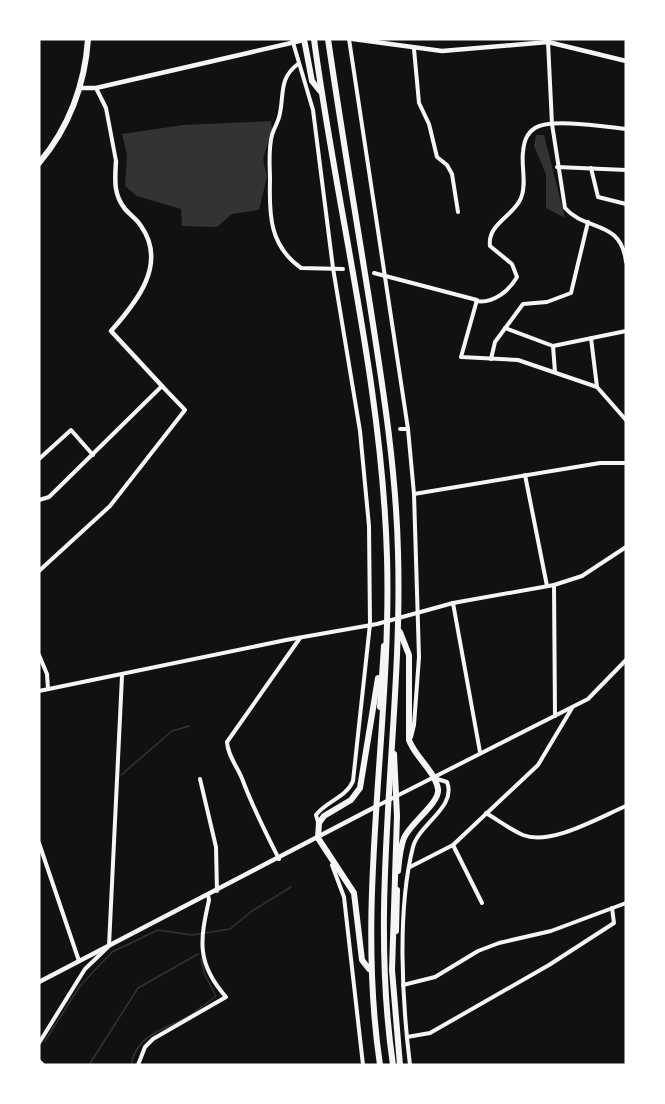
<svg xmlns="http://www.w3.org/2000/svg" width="665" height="1104" font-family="'Source Sans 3',sans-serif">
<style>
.water{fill:#333}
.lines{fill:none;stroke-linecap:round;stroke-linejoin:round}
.stream{stroke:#333;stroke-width:1.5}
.minor{stroke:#f5f5f5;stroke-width:4}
.tertiary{stroke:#f5f5f5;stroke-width:4.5}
.trunk{stroke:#f5f5f5;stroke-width:6}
.motorway{stroke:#f5f5f5;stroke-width:6}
</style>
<rect width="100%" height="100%" fill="#111"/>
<g class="water">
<path d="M271,121L272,129L263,159L267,177L259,210L232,214L217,227L182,226L181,209L137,196L125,186L127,155L122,134L183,125Z"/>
<path d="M536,135H544L565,218L546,208V174L534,146Z"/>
</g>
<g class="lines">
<g class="stream">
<path d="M121,775L172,731L189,726"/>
<path d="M45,1041L80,986L112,952L158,930L192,935L230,929L252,911L291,887"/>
<path d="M89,1065L138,988L198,954"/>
<path d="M131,1065C137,1033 165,1030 189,1016C198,1010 207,1003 216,996L205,975L201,959"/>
</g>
<g class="minor">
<path d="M292,39L313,110L333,268L360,431L369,526L370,624L353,781C346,798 326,801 316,815L318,822"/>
<path d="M349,39L408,429L414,494L419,657L414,725L411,737"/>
<path d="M548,42L552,124L565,208C586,232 621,219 626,262"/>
<path d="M414,49L419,103L429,124L437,157L447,165L452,174L458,212"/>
<path d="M298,64C279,78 284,94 280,113C279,121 274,128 272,135C268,150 270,166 270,181C269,216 270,246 301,268L343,269"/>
<path d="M96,88L106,108L116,161"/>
<path d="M557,167L626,170"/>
<path d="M591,168L598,197L626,204"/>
<path d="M374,273L477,300L461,357L518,360L597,387L626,420"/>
<path d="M476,301C493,304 509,291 517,277L512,264L490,246C487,224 514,216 521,198C527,184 521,166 523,152C524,142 526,134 535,128C551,118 606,127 626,129"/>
<path d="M505,328L553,346L626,331"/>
<path d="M591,338L597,387"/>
<path d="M553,346L555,372"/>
<path d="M491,359L495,342L523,304L547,302L571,293L588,222"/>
<path d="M400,429H408"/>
<path d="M39,459L71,430L93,455"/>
<path d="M525,475L547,586"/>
<path d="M414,494L600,463H626"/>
<path d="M39,500L49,497L162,386L185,410L110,506L39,571"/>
<path d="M554,585L555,716"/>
<path d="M453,603L480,752"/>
<path d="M39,655L47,674L48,689"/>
<path d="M39,691L286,640L377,624L453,603L554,585L582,576L626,547"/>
<path d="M200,779L216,847L217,891"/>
<path d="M377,806L588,699L626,660"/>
<path d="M486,813C498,820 511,830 523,835C551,846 600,817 626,806"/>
<path d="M39,843L79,961"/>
<path d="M453,845L482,903"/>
<path d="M279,859C266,833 253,808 243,781C238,767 228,757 227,742L300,638"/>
<path d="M332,865L344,897L363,1065"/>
<path d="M410,867L453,845L538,765L572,708"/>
<path d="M403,985L435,977L478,951L499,943L551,931L626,903"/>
<path d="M407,1037L430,1033L549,965L614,923L612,908"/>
<path d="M39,1043L85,969L109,946L122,676"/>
<path d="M39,1061L43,1065"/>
<path d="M138,1065L145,1047L153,1039L226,997C196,963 200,940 209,900L208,895"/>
<path d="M410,1065C402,1000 397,910 413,847C419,824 457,807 447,782L434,778"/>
</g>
<g class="tertiary">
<path d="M353,39L442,51L548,42L626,61"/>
<path d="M80,88H96L304,40"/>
<path d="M116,161C115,179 113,194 125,209C130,215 137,219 141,226C168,264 136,303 111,331L162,386"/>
<path d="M39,982L377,806"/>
</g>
<g class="trunk">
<path d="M304,39L312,81L320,91"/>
<path d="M39,163C69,128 85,84 88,39"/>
<path d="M380,707L384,646"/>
<path d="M394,754L397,816L392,970L400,1065"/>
<path d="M398,871C399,860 400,848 404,838C411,822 440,803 438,789C435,771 415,757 409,740V655L400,632"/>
<path d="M396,931L397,890"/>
<path d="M369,969L362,960L354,893L318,838L319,823L324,816L351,800L360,788L378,678"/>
</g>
<g class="motorway">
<path d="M314,39C337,212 382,382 387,557C392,727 355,897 380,1065"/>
<path d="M328,39C341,128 356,217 370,305C383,388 396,469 398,552C403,723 368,895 393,1065"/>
</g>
</g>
<rect width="665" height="1104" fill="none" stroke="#ffffff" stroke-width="81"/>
</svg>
